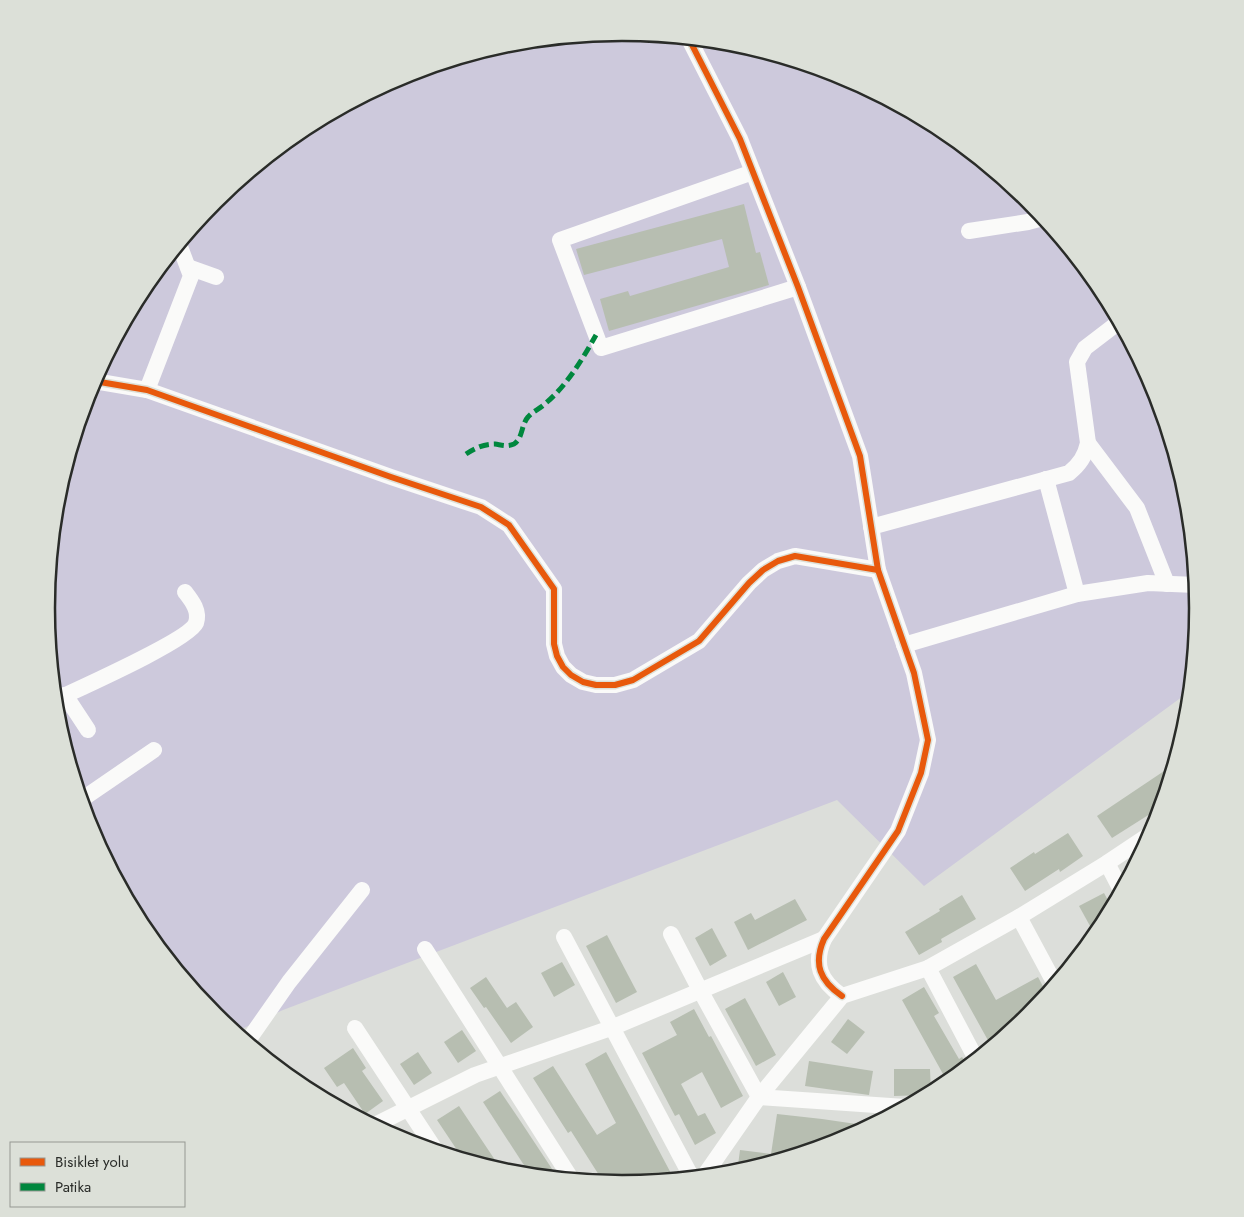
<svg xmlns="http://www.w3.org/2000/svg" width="1244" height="1217" font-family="Jost,sans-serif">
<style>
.green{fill:#cdc9dc}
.building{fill:#b7beb1}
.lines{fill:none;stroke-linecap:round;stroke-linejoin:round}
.minor{stroke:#fafaf9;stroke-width:16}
.quiet{stroke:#00873e;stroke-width:5;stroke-dasharray:10 5;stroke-linecap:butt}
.cycleway-casing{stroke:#dce0d8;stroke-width:9}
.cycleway{stroke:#e8590c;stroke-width:6}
.rim{fill:none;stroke:#2a2c29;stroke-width:2.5}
</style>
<rect width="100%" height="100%" fill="#dcdeda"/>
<path class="green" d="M622,33L735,44L843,76L942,130L1029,201L1101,289L1154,388L1187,496L1198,609L1190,691L924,886L837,800L283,1010L235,1032L215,1016L143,928L90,829L57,721L46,608L57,496L90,388L143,288L215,201L302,129L402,76L510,44Z"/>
<g class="building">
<path d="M744,204L756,253L760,252L769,285L609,331L600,299L628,291L630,296L729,267L722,239L584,275L576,249Z"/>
<path d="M1173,765L1161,807L1112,838L1097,816Z"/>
<path d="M1068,833L1083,856L1060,872L1059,869L1025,891L1010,868L1034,852L1035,854Z"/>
<path d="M1104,893L1112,908L1095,935L1079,906Z"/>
<path d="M962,895L976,919L941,939L942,942L919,955L905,932L940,911L939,909Z"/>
<path d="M795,899L807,920L748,950L734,922L751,913L755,920Z"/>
<path d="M712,928L727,956L710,966L695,938Z"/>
<path d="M607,935L637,992L616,1003L586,946Z"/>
<path d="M562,962L575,985L554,997L541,973Z"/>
<path d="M976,964L996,1000L1038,977L1047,994L1032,1013L1009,1025L1012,1030L990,1044L953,977Z"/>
<path d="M783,972L796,997L779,1006L766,982Z"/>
<path d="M486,977L507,1008L516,1002L533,1027L511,1043L486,1007L484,1008L470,988Z"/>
<path d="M924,987L939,1013L934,1016L959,1059L962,1057L968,1066L948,1083L902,1000Z"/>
<path d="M745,998L776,1055L756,1066L725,1009Z"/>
<path d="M694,1009L709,1037L711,1036L743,1096L721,1108L702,1072L681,1084L698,1116L705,1113L716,1133L695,1145L679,1114L675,1116L642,1053L677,1035L670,1022Z"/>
<path d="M848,1019L865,1032L847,1054L831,1042Z"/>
<path d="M462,1030L476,1051L458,1063L444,1042Z"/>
<path d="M353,1048L366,1068L362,1071L383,1101L365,1114L344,1083L337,1087L324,1068Z"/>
<path d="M418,1052L432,1073L414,1085L400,1064Z"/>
<path d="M606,1052L639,1113L674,1179L622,1184L604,1183L571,1131L568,1133L533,1078L553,1066L597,1135L616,1123L585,1064Z"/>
<path d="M809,1061L873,1071L869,1095L805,1086Z"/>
<path d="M894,1069H930L931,1093L927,1095L894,1096Z"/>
<path d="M500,1091L521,1122L558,1178L531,1176L483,1102Z"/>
<path d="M459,1106L497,1163L490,1167L463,1159L437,1120Z"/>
<path d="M777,1114L822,1119L870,1126L842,1141L737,1173L740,1150L771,1154Z"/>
</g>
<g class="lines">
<g class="minor">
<path d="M689,39L740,139L798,287L860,456L878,570L914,673L928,740L921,773L898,831L824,939C813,964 820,981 842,996"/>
<path d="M753,172L560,240L601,348L798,287"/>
<path d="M969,231L1028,222L1043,218"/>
<path d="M188,267L216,277"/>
<path d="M94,381L147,390L391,477L481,507L509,525L554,589V644L557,656L563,667L571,675L583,682L596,685H615L633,680L699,641L749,583L763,570L778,561L795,556L878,570"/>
<path d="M147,390L191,276L179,244"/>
<path d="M1088,443L1137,508L1167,584"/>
<path d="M1046,479L1077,594"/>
<path d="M871,527L1069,473C1080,464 1085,456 1088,443L1077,362L1085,348L1119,322"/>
<path d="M904,645L1077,594L1148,583L1196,585"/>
<path d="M65,695L88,730"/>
<path d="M55,700C78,689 189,640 196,623C200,611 192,601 185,592"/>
<path d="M81,800L154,750"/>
<path d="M1107,863L1121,890"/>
<path d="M1019,917L1055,984"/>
<path d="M671,934L700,990L759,1097"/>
<path d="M564,937L692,1178"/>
<path d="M425,949L572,1180"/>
<path d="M928,968L976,1059"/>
<path d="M355,1028L436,1151"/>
<path d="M247,1042L289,982L362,890"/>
<path d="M759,1097L905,1107"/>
<path d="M373,1126L475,1075L611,1028L824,939"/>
<path d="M704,1176L759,1097L842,996L928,968L1019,917L1107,863L1152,833"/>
</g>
<path class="quiet" d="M466,454C475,448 484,444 495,444C502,445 507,447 514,444C523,438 521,425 528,417C533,411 540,409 546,403C567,385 582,360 596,335"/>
<g class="cycleway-casing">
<g id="cycleway">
<path d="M689,39L740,139L798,287L860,456L878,570L914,673L928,740L921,773L898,831L824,939C813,964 820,981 842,996"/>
<path d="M94,381L147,390L391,477L481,507L509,525L554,589V644L557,656L563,667L571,675L583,682L596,685H615L633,680L699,641L749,583L763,570L778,561L795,556L878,570"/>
</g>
</g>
<use href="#cycleway" class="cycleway"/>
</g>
<path d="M0 0H1244V1217H0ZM55 608a567 567 0 1 1 1134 0a567 567 0 1 1-1134 0Z" fill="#dce0d8" fill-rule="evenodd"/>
<path class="rim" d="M55 608a567 567 0 1 1 1134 0a567 567 0 1 1-1134 0Z"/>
<rect x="10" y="1142" width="175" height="65" fill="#dce0d8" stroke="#959892"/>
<rect x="20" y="1158" width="25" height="8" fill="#e8590c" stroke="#959892"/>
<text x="55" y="1167" font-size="15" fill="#2a2c29">Bisiklet yolu</text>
<rect x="20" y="1183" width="25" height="8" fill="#00873e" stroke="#959892"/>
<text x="55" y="1192" font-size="15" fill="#2a2c29">Patika</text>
</svg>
